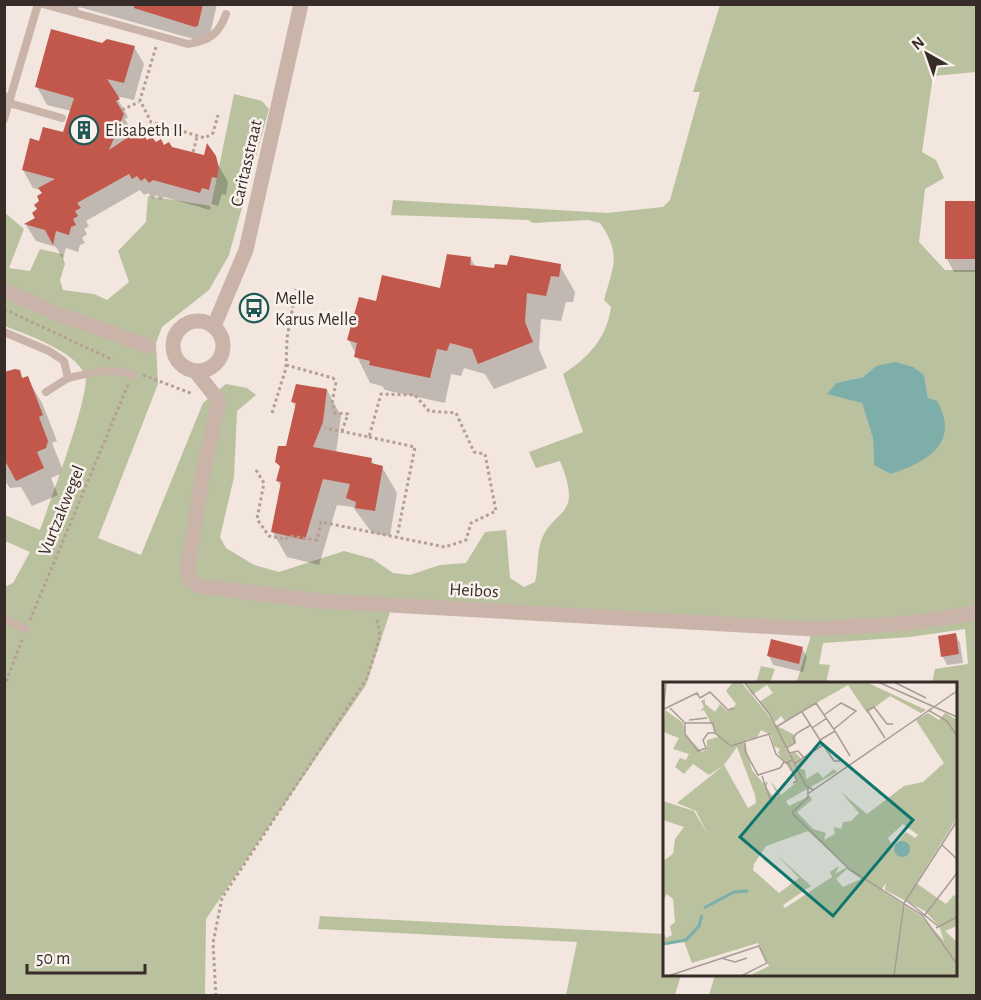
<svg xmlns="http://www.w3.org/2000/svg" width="981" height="1000" font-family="'Alegreya Sans',sans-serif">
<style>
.green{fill:#bac19e;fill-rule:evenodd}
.water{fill:#7eaeaa}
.shadow{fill:#0003}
.building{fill:#c2584c}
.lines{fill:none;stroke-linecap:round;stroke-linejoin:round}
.path{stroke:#b69e94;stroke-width:3;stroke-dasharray:3 3;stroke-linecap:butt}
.service{stroke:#cab4aa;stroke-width:8}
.minor{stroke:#cab4aa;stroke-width:15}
.tertiary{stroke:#cab4aa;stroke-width:15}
.labels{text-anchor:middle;stroke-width:5;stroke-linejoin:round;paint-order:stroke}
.poi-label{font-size:18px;fill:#382c29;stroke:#f9f1eb;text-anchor:start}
.street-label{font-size:18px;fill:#382c29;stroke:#f9f1eb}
.inset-river{fill:none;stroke:#7eaeaa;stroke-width:3}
.inset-road{fill:none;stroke:#a89c96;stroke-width:1.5}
.view{fill:#0f766e;fill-opacity:0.15;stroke:#0f766e;stroke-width:3}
.inset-edge{fill:none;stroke:#382c29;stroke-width:3}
</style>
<rect width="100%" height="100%" fill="#f2e6de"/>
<g class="green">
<path d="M720,5H976V72L933,76L922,152L936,160L944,178L925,189L919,242L945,270H976V995H709L715,975L956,974V684L932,683L935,669L968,664L965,629L910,637L823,643L819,664L830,665L826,683L796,684L813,629L390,612L366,685L206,919L205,995H5V587L13,583L30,552L5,541V515L40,530C48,507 92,391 85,375C74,350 29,336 5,326L4,212L24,229L9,268L30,271L40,249L62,254L65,264L60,280L63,290L94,294L107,300L129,282L118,251L146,222L148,196L211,206L234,94L262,101L269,109L229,255L209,290L162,327L156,343L158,384L98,538L141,555L203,403L226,384L247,388L256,395L237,411L234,477L220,537L226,548L254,565L279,572L344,551L373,559L393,573L410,575L440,565L466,563L485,532L506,530L510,578L524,587L535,582C538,571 537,560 539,549C548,505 586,524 560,461L536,468L529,452L583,432L563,374C588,358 607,338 611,307L604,300C613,266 622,255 600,223L588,220L533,223L528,220L391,215L393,200L607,213L663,207L670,200L700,92H693ZM876,366L924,375L928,398L874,465L873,439L862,403L828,393L836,383L863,377Z"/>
<path d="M761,666L775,669L770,683H756Z"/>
<path d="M320,916L664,934V974L681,975L675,995H566L577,942L318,929Z"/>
</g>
<path class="water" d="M895,362L913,367L924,375L928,398L937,401C961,443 927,462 891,474L874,465L873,439L862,403L827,394L836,383L863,377L876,366Z"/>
<g class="shadow">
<path d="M49,4H217L208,43L79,7L77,13Z"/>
<path d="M102,44L134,47L144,64L134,100L116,96L128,117L125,119L133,133L130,138L206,157L208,147L228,182L226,195L222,194L218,206L211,204L210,210L164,197L160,200L157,195L152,198L148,193L144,195L140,190L86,221L89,226L84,229L87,234L82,238L85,243L80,245L78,252L66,248L63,259L56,247L36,241L26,225L37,218L44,194L41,190L33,188L23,170L41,142L64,134L72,111L47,105L37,87Z"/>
<path d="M4,88L8,95L4,109Z"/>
<path d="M974,203L976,207V272H954L947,259Z"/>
<path d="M471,259L476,268L495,270L560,266L575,292L573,302H566L561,321L541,319L539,349L547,368L494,389L485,374L464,368L461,376L451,374L445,403L385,390L382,386L370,383L349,340L377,303L441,290Z"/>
<path d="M19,372L23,379L27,378L42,403L57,441L52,443L62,468L60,474L51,478L58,495L32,506L21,487L10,488L4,480V374Z"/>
<path d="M327,390L341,416L336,453L371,459L375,466L382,467L397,493L390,536L372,533L353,507L337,505L319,565L287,557L272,531L281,487L278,481L281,469L277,461L287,448L296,409L293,402Z"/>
<path d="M956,635L960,643L963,663L947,665L943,657Z"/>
<path d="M802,648L807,657L803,672L773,665L769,656Z"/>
</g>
<g class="building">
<path d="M134,4H203L198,26L195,27L134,8Z"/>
<path d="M51,29L102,43L107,39L135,46L124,83L107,79L120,99L116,101L124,114L109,150L136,132L139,138L144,135L147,140L152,137L156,142L161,139L164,145L169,142L172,147L204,155L207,143L216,156L219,168L217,178L212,177L209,190L202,188L200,193L153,180L149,183L145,178L141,181L137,176L132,179L129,174L77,203L81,208L75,211L78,216L73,219L76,225L71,227L69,235L56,231L53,245L45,230L24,224L35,218L32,213L37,209L34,205L39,201L37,196L42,193L38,188L55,179L22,170L30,138L39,141L43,127L63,132L74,98L35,87Z"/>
<rect x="945" y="201" width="30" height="58"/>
<path d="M447,254L471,257L470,265L494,268L495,264L507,265L510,255L561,264L559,277L551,276L546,296L527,293L525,322L533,342L478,364L472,349L450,343L447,351L437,349L430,378L369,365L370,361L354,357L357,343L347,340L359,297L376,301L382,275L440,288Z"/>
<path d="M15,369L20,370L22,378L28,376L43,415L39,417L48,441L46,448L37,452L44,468L16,481L4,459V372Z"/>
<path d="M296,384L327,389L323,422L313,447L372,458L371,463L383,466L375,511L355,508L356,502L346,498L350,484L323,479L305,540L271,532L281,482L276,481L280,466L275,462L278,446H286L296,403L291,402Z"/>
<path d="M956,633L959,654L941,657L938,636Z"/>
<path d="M771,639L803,647L799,664L767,656Z"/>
</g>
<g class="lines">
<g class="path">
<path d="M156,47L140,100L151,122L205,138L213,133L218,115"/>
<path d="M122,110L139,102"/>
<path d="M193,152L197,137"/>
<path d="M4,309L113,360"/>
<path d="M286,365L333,378L336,382L332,403L335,413L348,414L342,431"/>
<path d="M143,375L193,394"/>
<path d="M272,413L286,368L287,338L296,289"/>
<path d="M369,437L415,447L397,537"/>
<path d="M256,470L264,483L257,519L269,536L286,539L289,536L317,540L321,522L445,547L466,540L471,523L496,511L485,454L474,452L456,413L429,411L415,395L381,394L369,437L325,428"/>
<path d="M30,620L128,385"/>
<path d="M4,687L22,640"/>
<path d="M216,996L213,943L222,898L367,678L380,637L377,618"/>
</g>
<g class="service">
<path d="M43,4L188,44C209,41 219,34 226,14"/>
<path d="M9,103L62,118"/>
<path d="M4,119L38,4"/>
<path d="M4,332L49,351L64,361L68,378L46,392"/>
<path d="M68,378C90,373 111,367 132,375"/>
<path d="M4,619L26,629"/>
</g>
<g class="minor">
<circle cx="198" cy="346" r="25"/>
<path d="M214,326L246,250L301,4"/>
<path d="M196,372L219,401L203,473L187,572L191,581L199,586L319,601L813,629L908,623L976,613"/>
</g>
<path class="tertiary" d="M4,290L55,313L148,346"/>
</g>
<defs>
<g id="building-ring" transform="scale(1.5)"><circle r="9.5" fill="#f9f1eb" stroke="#205854" stroke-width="1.5"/><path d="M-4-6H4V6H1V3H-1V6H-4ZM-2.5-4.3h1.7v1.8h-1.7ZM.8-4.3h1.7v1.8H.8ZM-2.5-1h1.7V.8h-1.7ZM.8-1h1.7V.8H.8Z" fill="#205854"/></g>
<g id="bus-ring" transform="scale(1.5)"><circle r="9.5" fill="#f9f1eb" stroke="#205854" stroke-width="1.5"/><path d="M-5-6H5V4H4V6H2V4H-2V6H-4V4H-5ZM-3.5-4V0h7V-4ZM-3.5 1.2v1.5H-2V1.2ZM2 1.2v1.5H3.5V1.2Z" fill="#205854"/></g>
</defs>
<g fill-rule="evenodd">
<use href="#building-ring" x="84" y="130"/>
<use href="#bus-ring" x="254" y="308"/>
</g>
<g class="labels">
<g class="poi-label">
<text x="105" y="136">Elisabeth II</text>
<text x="275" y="304">Melle<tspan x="275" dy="21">Karus Melle</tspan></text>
</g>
<g class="street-label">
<text transform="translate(246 163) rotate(-77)" y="6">Caritasstraat</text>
<text transform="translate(61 510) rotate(-68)" y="6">Vurtzakwegel</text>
<text transform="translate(474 590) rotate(3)" y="6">Heibos</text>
</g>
</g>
<g transform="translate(663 682)">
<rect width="294" height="294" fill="#f2e6de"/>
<path d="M70,0H78L114,44L132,53L133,60L124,64L128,72L132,70L140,79L136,86L142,88L143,97L155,90L160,96L171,87L174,90L123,119L126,124L147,114L149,118L134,130L150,147L163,151L161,158L172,152L171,145L178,147L180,140L188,139L196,131L178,110L204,132L241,104L260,100L281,81L253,38L265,31L276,38L282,31L294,38V136L253,201L283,222L291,213L294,215V244L282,249L294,260V294H86L106,284L95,261L29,281L20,257L0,261V250L3,256L9,253L7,244L12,240L10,217L4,212L0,218V179L10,172L12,157L21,145L0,138V119L31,129L45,153L33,129L14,121L60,84L46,93L30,82L21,92L12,85L17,76L23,78L26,72L10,67L16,56L0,50L2,28L20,41L22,52L39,70L44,66V58L55,55L41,28L37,29L41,25L38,19L42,17V22L52,30L57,22L64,29L71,25L73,22L63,9ZM98,48L108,53L111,64L117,67L115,71L135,99L118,113L107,98L115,114L111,116L103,105L105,100L100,101L89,88L81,58L93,57ZM74,65L92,113L93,121L85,126L61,83ZM240,142L255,153L252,156L243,150L230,165L225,156ZM145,149L184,185L172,192L176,184L167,190L169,195L122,226L120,223L148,204L114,173L136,196L116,211L90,188L91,182L103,164ZM184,187L198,197L180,205L173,197ZM223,201L222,208L262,229L276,244L281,259L258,234L218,208ZM82,0H203L263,28L258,31L227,14L204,31L185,3L122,39L118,34L112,40L96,20L110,11L104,3L89,13Z" fill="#bac19e" fill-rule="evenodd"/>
<path d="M231 167a8 8 0 1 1 16 0a8 8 0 1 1-16 0Z" fill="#7eaeaa"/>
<path class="inset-river" d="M41,226L71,210L85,209M0,262L23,258L36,244L39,233"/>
<path class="inset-road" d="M81,0L107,33L143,104L151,108M215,0L294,35M231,0L263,16M7,26L22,41V52L35,69L43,66L40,58L45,51H52M1,27L34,11L37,16L47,10L65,28L71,26M265,28L284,39L294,54M139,30L157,58M0,33L3,0M161,33L178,21L193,29L171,47M26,38L44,36M22,41H50L52,51L68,64L106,52L113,72L123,81L129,78M113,45L153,21L172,49M149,46L164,36M222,56L204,28L211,25L224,42H230M82,58V69L95,93L117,86L121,80M123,66L132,61L130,56L134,51L148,43M126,71L135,69L141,76M177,79H171L157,58L172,49L187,74M125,80L134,99L130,101M131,82L160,63M99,94L109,122M145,106V115L129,131L186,187L259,233L294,282M146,111L294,9M279,163L294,177M243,218L275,244M261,234L294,191M273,246L294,235M58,276L72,280L84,276M5,294L96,264L104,281L78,294M231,294L241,221L294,139"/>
<path class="view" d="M157,60L250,138L170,234L77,155Z"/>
<rect width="294" height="294" class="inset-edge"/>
</g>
<rect width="981" height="1000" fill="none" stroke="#382c29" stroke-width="12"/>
<g transform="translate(927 54) rotate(320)" stroke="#f9f1eb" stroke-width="4.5" paint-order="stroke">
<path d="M0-4.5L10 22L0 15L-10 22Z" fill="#382c29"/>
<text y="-9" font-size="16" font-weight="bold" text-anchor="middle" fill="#382c29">N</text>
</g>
<path d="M27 964v9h118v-9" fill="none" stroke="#382c29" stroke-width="3"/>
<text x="36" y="964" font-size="18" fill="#382c29" stroke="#f9f1eb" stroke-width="4.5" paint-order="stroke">50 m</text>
</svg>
